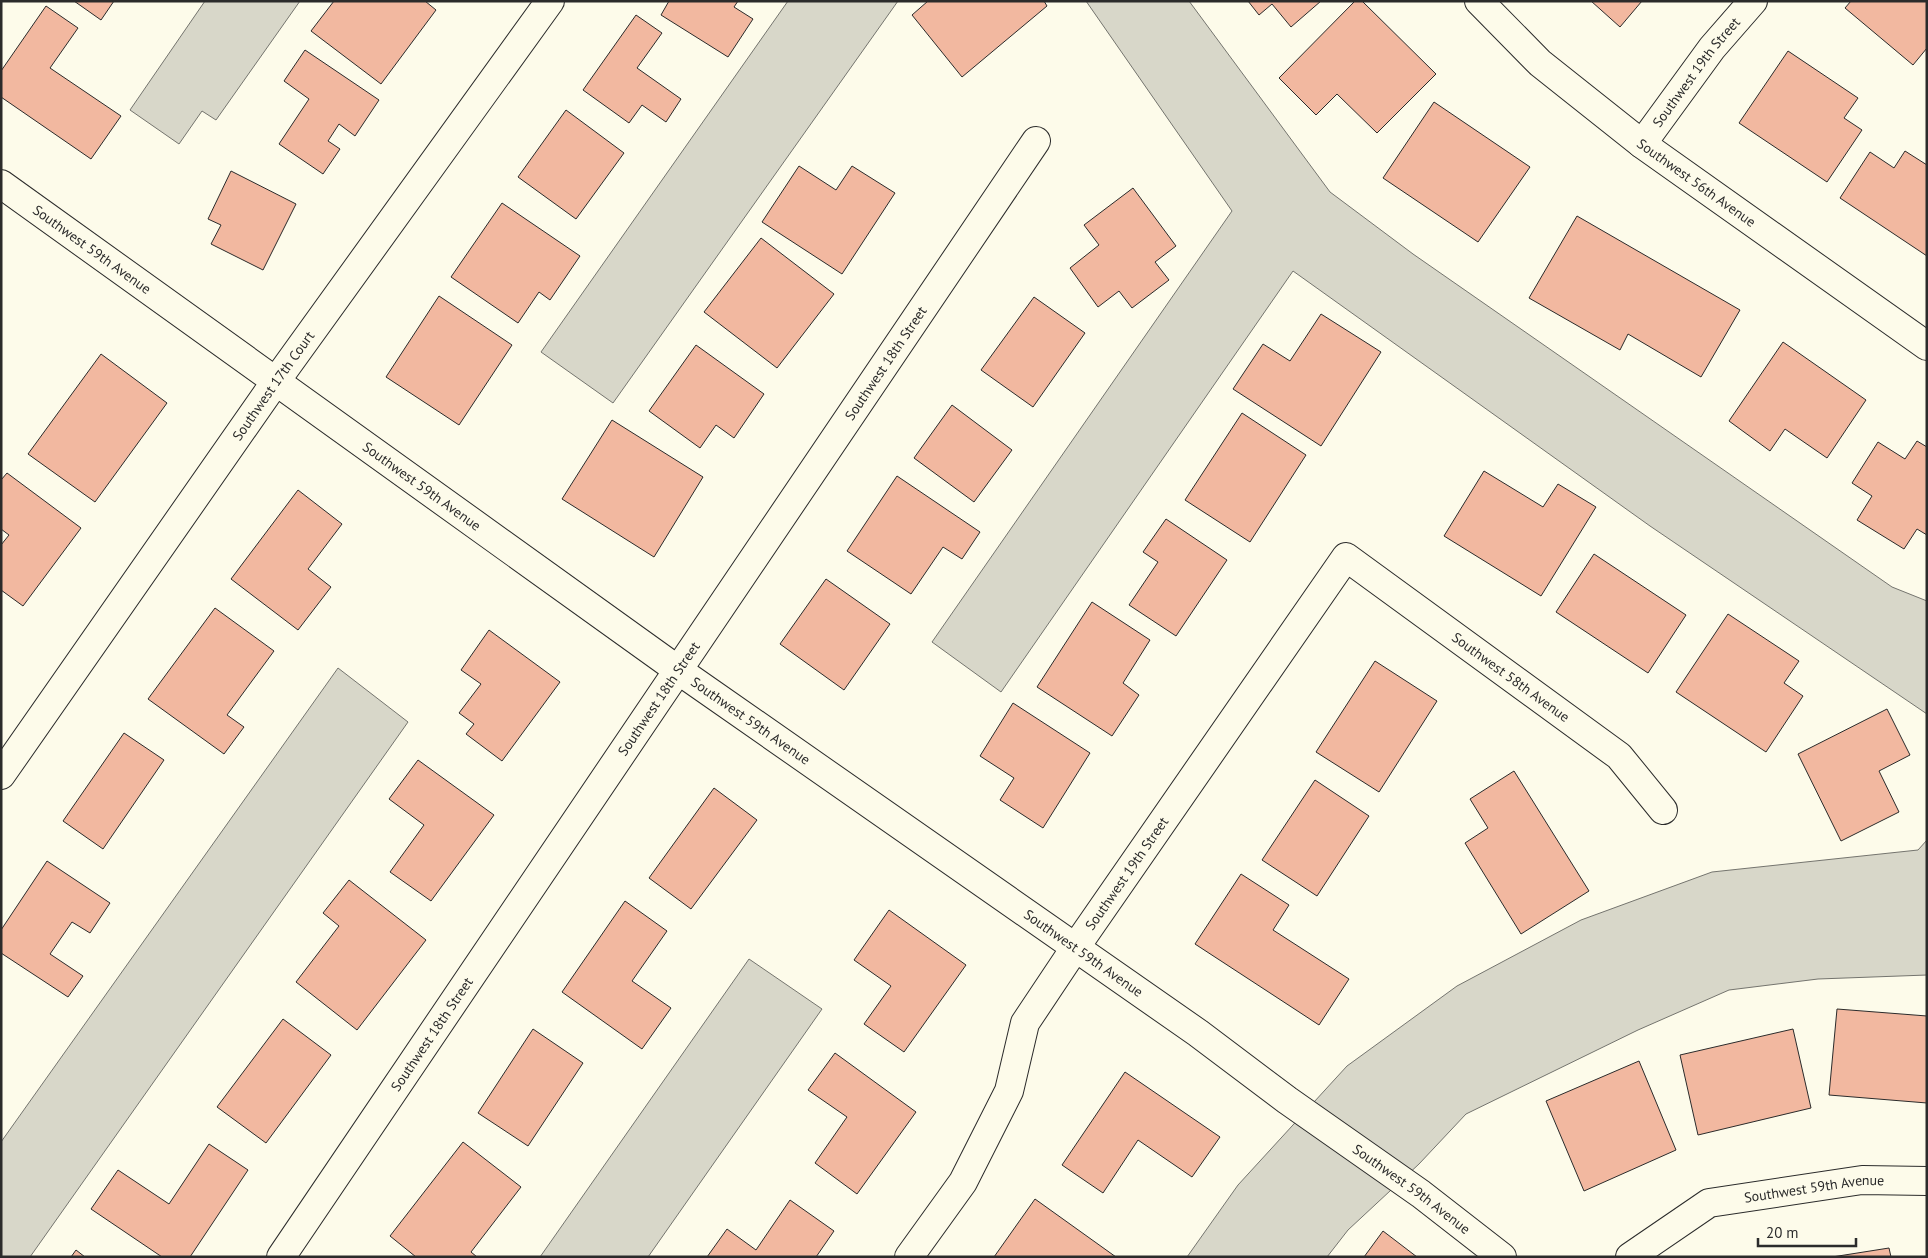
<svg xmlns="http://www.w3.org/2000/svg" width="1928" height="1258" font-family="'PT Sans',sans-serif">
<style>
.water{fill:#d8d7c9;stroke:#74746e}
.building{fill:#f2b8a0;stroke:#2b2b2b}
.lines{fill:none;stroke-linecap:round;stroke-linejoin:round}
.street-casing{stroke:#2b2b2b;stroke-width:30}
.street{stroke:#fdfbea;stroke-width:28}
.labels{text-anchor:middle;stroke-width:4;stroke-linejoin:round;paint-order:stroke}
.street-label{font-size:14px;fill:#2b2b2b;stroke:#fdfbea}
</style>
<rect width="100%" height="100%" fill="#fdfbea"/>
<g class="water">
<path d="M205,1H300L216,120L202,111L179,144L130,110Z"/>
<path d="M788,1H898L613,403L541,352Z"/>
<path d="M1086,1H1189L1330,192L1413,254L1892,587L1927,601V714L1650,526L1293,271L1001,692L932,642L1232,211Z"/>
<path d="M338,668L408,722L30,1257H1V1142Z"/>
<path d="M1927,840V975L1818,979L1729,990L1638,1030L1466,1114L1419,1164L1348,1230L1327,1257H1187L1238,1185L1347,1066L1457,986L1581,920L1712,872L1918,850Z"/>
<path d="M749,959L822,1009L648,1257H540Z"/>
</g>
<g class="building">
<path d="M74,1H114L101,20Z"/>
<path d="M334,1H425L436,10L381,84L311,31Z"/>
<path d="M669,1H738L734,7L753,19L728,57L661,15Z"/>
<path d="M928,1H1044L1047,6L962,77L912,15Z"/>
<path d="M1248,1H1321L1291,27L1272,4L1259,15Z"/>
<path d="M1355,1H1362L1436,74L1377,133L1337,94L1316,115L1279,78Z"/>
<path d="M1591,1H1642L1620,27Z"/>
<path d="M1851,1H1927V48L1913,65L1845,8Z"/>
<path d="M46,6L78,28L50,68L121,116L91,159L1,97V71Z"/>
<path d="M636,15L662,33L637,68L681,99L666,122L642,105L629,123L583,90Z"/>
<path d="M305,50L379,100L355,136L339,124L328,141L340,149L323,174L279,144L309,99L284,81Z"/>
<path d="M1788,51L1858,98L1844,118L1862,130L1827,182L1739,123Z"/>
<path d="M1434,102L1530,167L1478,242L1383,178Z"/>
<path d="M566,110L624,153L576,219L518,177Z"/>
<path d="M1905,151L1927,165V256L1840,198L1870,152L1894,168Z"/>
<path d="M799,166L836,190L852,166L895,193L842,274L762,222Z"/>
<path d="M231,171L296,204L263,270L211,244L221,225L208,219Z"/>
<path d="M1133,188L1176,246L1155,262L1169,280L1132,308L1119,291L1098,307L1070,268L1099,245L1084,225Z"/>
<path d="M502,203L580,256L550,300L539,292L518,323L451,277Z"/>
<path d="M1577,216L1740,310L1701,377L1628,334L1620,350L1529,298Z"/>
<path d="M761,238L834,294L777,368L704,312Z"/>
<path d="M439,296L512,345L459,425L386,377Z"/>
<path d="M1034,297L1085,333L1033,407L981,370Z"/>
<path d="M1321,314L1381,352L1321,446L1233,389L1263,344L1290,361Z"/>
<path d="M1783,342L1866,400L1827,458L1785,429L1770,451L1729,421Z"/>
<path d="M696,345L764,394L734,438L716,425L700,448L649,411Z"/>
<path d="M101,354L167,403L95,502L28,454Z"/>
<path d="M952,405L1012,450L974,502L914,458Z"/>
<path d="M1242,413L1306,455L1250,542L1185,500Z"/>
<path d="M612,420L703,477L654,557L562,499Z"/>
<path d="M1917,441L1927,447V535L1917,529L1904,549L1857,520L1872,496L1852,483L1878,442L1905,459Z"/>
<path d="M1484,471L1543,507L1558,484L1596,507L1541,596L1444,536Z"/>
<path d="M7,473L81,528L23,606L1,590V545L9,535L1,529V480Z"/>
<path d="M897,476L980,532L962,559L943,547L911,594L847,551Z"/>
<path d="M298,490L342,524L308,569L331,587L298,630L231,579Z"/>
<path d="M1166,519L1227,560L1176,636L1129,605L1158,562L1143,552Z"/>
<path d="M1594,554L1686,615L1648,673L1556,612Z"/>
<path d="M826,579L890,624L844,690L780,644Z"/>
<path d="M1092,602L1150,640L1123,683L1139,695L1112,736L1037,687Z"/>
<path d="M215,608L274,651L227,715L244,727L224,754L148,699Z"/>
<path d="M1728,614L1799,661L1784,683L1803,696L1766,752L1676,692Z"/>
<path d="M489,630L560,682L502,761L466,734L474,724L459,713L481,684L461,670Z"/>
<path d="M1375,661L1437,701L1379,792L1316,752Z"/>
<path d="M1013,703L1090,753L1043,828L1000,800L1014,778L980,756Z"/>
<path d="M1887,709L1910,755L1879,771L1899,812L1841,841L1798,754Z"/>
<path d="M124,733L164,760L103,849L63,821Z"/>
<path d="M418,760L494,815L431,901L390,872L424,825L389,799Z"/>
<path d="M1514,771L1589,891L1521,934L1465,843L1488,828L1470,799Z"/>
<path d="M1315,780L1369,816L1317,896L1262,860Z"/>
<path d="M714,788L757,820L691,909L649,878Z"/>
<path d="M47,861L110,903L90,933L72,922L50,954L83,976L68,997L1,953V930Z"/>
<path d="M1241,874L1289,905L1273,930L1349,979L1319,1025L1195,944Z"/>
<path d="M349,880L426,940L357,1030L296,982L339,926L323,913Z"/>
<path d="M625,901L667,931L632,981L671,1008L642,1049L562,992Z"/>
<path d="M889,910L966,965L904,1052L864,1024L891,986L854,960Z"/>
<path d="M1837,1009L1927,1016V1103L1829,1095Z"/>
<path d="M283,1019L331,1055L266,1143L217,1107Z"/>
<path d="M533,1029L583,1063L528,1146L478,1113Z"/>
<path d="M1793,1029L1811,1108L1698,1135L1680,1055Z"/>
<path d="M835,1053L916,1112L857,1194L815,1163L847,1117L808,1090Z"/>
<path d="M1639,1061L1676,1150L1584,1191L1546,1101Z"/>
<path d="M1125,1072L1220,1137L1192,1177L1138,1140L1103,1193L1062,1165Z"/>
<path d="M463,1142L521,1187L471,1252L477,1257H416L390,1236Z"/>
<path d="M209,1144L248,1170L190,1257H162L91,1209L118,1170L169,1204Z"/>
<path d="M1035,1199L1116,1257H994Z"/>
<path d="M790,1200L834,1231L816,1257H707L727,1229L756,1250Z"/>
<path d="M1383,1231L1417,1257H1364Z"/>
<path d="M1889,1248L1891,1257H1832Z"/>
<path d="M76,1250L85,1257H71Z"/>
</g>
<g class="lines">
<g class="street-casing">
<g id="street">
<path id="s1" d="M1479,1L1540,63L1642,144L1927,346"/>
<path id="s2" d="M1642,144L1712,48L1753,1"/>
<path id="s3" d="M1,184L678,670L1198,1033L1287,1100L1421,1194L1502,1257"/>
<path id="s4" d="M1,775L276,381L550,1"/>
<path id="s5" d="M281,1257L1036,141"/>
<path id="s6" d="M909,1257L963,1182L1009,1091L1025,1023L1075,948L1346,557L1619,756L1663,810"/>
<path id="s7" d="M1630,1257L1709,1203L1862,1180L1927,1181"/>
</g>
</g>
<use href="#street" class="street"/>
</g>
<g class="labels">
<g class="street-label">
<text dy="5" stroke="none"><textPath href="#s2" startOffset="90">Southwest 19th Street</textPath></text>
<text dy="5" stroke="none"><textPath href="#s1" startOffset="284">Southwest 56th Avenue</textPath></text>
<text dy="5" stroke="none"><textPath href="#s3" startOffset="112">Southwest 59th Avenue</textPath></text>
<text dy="5" stroke="none"><textPath href="#s5" startOffset="1079">Southwest 18th Street</textPath></text>
<text dy="5" stroke="none"><textPath href="#s4" startOffset="475">Southwest 17th Court</textPath></text>
<text dy="5" stroke="none"><textPath href="#s3" startOffset="518">Southwest 59th Avenue</textPath></text>
<text dy="5" stroke="none"><textPath href="#s6" startOffset="1034">Southwest 58th Avenue</textPath></text>
<text dy="5" stroke="none"><textPath href="#s5" startOffset="674">Southwest 18th Street</textPath></text>
<text dy="5" stroke="none"><textPath href="#s3" startOffset="922">Southwest 59th Avenue</textPath></text>
<text dy="5" stroke="none"><textPath href="#s6" startOffset="445">Southwest 19th Street</textPath></text>
<text dy="5" stroke="none"><textPath href="#s3" startOffset="1328">Southwest 59th Avenue</textPath></text>
<text dy="5" stroke="none"><textPath href="#s5" startOffset="269">Southwest 18th Street</textPath></text>
<text dy="5" stroke="none"><textPath href="#s3" startOffset="1732">Southwest 59th Avenue</textPath></text>
<text dy="5" stroke="none"><textPath href="#s7" startOffset="202">Southwest 59th Avenue</textPath></text>
</g>
</g>
<rect width="1928" height="1258" fill="none" stroke="#2b2b2b" stroke-width="5"/>
<path d="M1758 1238v8h98v-8" fill="none" stroke="#2b2b2b" stroke-width="2.5"/>
<text x="1766" y="1238" font-size="15" fill="#2b2b2b" stroke="#fdfbea" stroke-width="4" paint-order="stroke">20 m</text>
</svg>
